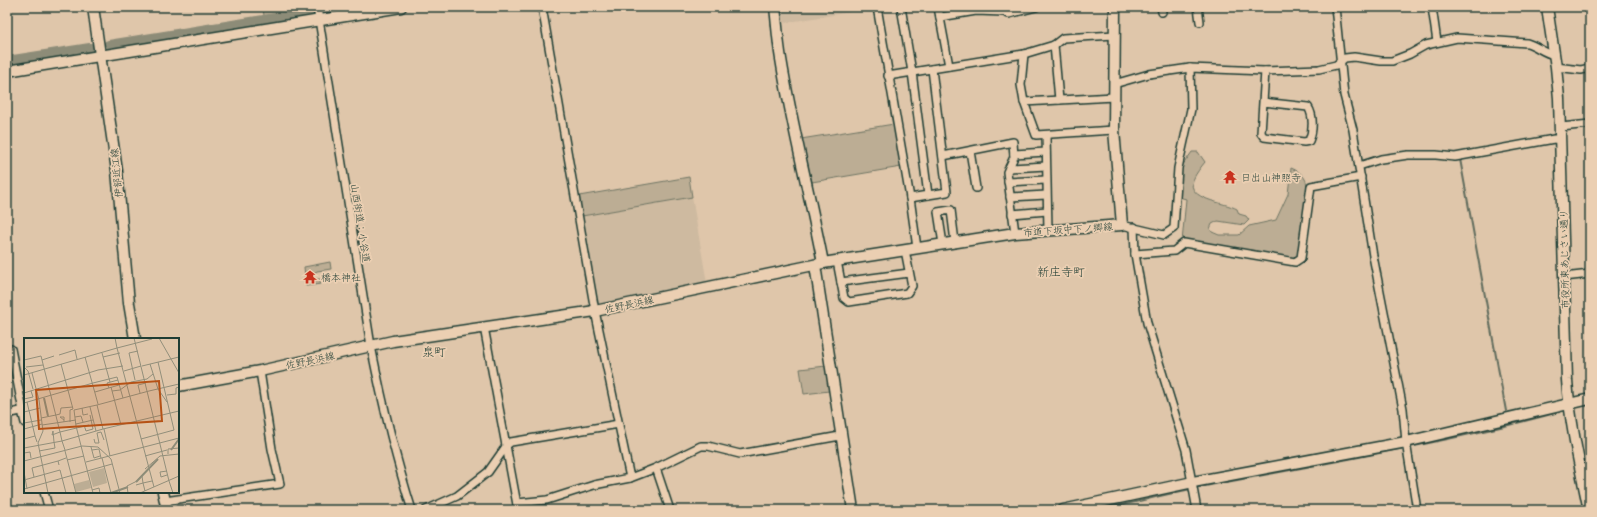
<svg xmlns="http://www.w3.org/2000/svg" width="1597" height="517" font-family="Pangolin,'Klee One',sans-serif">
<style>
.built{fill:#cebaa0}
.green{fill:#bcad94;stroke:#6e7564}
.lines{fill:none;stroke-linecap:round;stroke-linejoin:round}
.stream{stroke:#616c5d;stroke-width:2}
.river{stroke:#8d8c78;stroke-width:12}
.street-casing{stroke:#1f3d34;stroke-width:10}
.secondary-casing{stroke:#1f3d34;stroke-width:13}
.street{stroke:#ebcfb2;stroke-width:7}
.secondary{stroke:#ebcfb2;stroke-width:10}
.labels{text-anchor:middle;stroke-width:3.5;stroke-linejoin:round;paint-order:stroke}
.street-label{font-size:10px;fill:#1f3d34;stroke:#ebcfb2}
.poi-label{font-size:10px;fill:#1f3d34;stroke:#ebcfb2;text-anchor:start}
.quarter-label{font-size:12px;fill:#1f3d34;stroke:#ebcfb2}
.inset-river{fill:none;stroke:#8d8c78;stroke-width:2}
.inset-road{fill:none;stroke:#928f7b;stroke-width:1}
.view{fill:#b65216;fill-opacity:0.15;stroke:#b65216;stroke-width:2}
.inset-edge{fill:none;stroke:#1f3d34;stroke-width:2}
</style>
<rect width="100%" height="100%" fill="#dfc6aa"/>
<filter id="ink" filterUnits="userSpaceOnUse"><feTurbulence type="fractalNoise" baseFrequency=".025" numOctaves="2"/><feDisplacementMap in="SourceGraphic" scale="8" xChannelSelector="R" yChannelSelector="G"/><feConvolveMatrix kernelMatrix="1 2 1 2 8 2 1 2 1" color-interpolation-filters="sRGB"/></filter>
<g filter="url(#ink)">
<g class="built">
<path d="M781,7H875V8L783,23Z"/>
<path d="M692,197L707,283L598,307L582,216Z"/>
</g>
<g class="green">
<path d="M263,7H314V8L264,16Z"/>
<path d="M894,124L901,167L812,182L801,139Z"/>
<path d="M1192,152H1198L1205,162C1201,167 1196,173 1193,180C1186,200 1225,202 1237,209L1239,214L1246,216L1249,220L1244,225L1218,221L1212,224L1210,229L1212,232L1219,235H1239L1249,226L1276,220L1288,194L1291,168C1299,171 1307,177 1307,187L1299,256L1294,260L1182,242L1186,199L1179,197L1182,166Z"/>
<path d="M689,177L692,197L582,216L579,196Z"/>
<path d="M330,262L331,269L317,271L314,273L308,275V280L320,279L321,284L306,286L304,267Z"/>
<path d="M826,366L829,391L804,394L800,369Z"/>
</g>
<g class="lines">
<g class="stream">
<path d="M1460,159L1506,411"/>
<path d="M1583,406L1590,404"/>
<path d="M1099,510C1133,503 1166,494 1200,487C1320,464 1441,444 1559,412"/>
</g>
<g class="river">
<path d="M326,11L348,7"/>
<path d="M109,46L307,14"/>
<path d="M7,62L90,49"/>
</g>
<g class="street-casing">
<g id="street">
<path d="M317,7L371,346C382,401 395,457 412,510"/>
<path d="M542,7L595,311L630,478"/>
<path d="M877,7L910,198L917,248"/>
<path d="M901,7L912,72L928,195L910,198"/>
<path d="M938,7L949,66"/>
<path d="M1161,7L1162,12"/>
<path d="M1198,7L1200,22"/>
<path d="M1335,7L1344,95L1353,130L1373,256L1403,409L1406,442L1417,510"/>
<path d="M1432,7L1437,42"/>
<path d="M940,17L976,11L1004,12L1009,14L1036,7"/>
<path d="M1054,45L1059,100"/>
<path d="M1024,54L1021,85L1024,102L1036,135L1114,130"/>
<path d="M1556,67L1581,70L1590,68"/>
<path d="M888,76L1024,54L1054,45L1063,38L1115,35"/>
<path d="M1114,84L1149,74L1190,68L1264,71L1319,69L1336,65L1345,58L1354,57L1381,61H1392L1410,54L1426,45L1457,38L1527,43C1537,46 1544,53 1554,55"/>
<path d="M1024,102L1114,97"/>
<path d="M1263,102L1308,107C1314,116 1313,131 1309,141L1304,142L1264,137L1261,133L1265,71"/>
<path d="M1561,127L1590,124"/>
<path d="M1046,135L1048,230"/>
<path d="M970,151L976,188"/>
<path d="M1014,154L1046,152"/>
<path d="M943,156L1013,142L1014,157L1007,172L1015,233"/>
<path d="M1359,166L1381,159L1408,155H1436L1455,157L1554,139L1561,140"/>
<path d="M1009,168L1046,166"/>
<path d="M1008,182L1046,180"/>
<path d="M928,195L947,192L932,69"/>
<path d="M1010,197L1046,195"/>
<path d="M1012,214L1047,211"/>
<path d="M1122,225L1164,235L1174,228L1178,168L1191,109L1190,68"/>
<path d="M1134,227L1135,254L1147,323L1186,450L1197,510"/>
<path d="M943,244L938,212L951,210L955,242"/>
<path d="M1135,254L1174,251L1184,243L1295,262L1301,258L1311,186L1361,177"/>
<path d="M837,261L844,298L849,302L907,293L912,286L905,250"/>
<path d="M1564,277L1590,274"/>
<path d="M841,282L909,273"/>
<path d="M484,327L518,510"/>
<path d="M7,350L11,349L23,411"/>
<path d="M22,411L25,423"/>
<path d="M7,414L25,410"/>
<path d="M656,468L670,510"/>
<path d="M44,492L49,510"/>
<path d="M165,501L280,484L272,449L260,371"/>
<path d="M517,503L547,500L594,485L630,478L656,468L701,446H708L740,454L840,436"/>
<path d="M426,510L457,496L488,472L507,445L511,442L619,424"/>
</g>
</g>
<g class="secondary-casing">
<g id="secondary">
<path d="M93,7L117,171L129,303L135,339"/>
<path d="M1547,7L1556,67L1559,98L1567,380C1570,424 1580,467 1589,510"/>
<path d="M7,71L401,7"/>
<path d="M823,263L1015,233L1122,225L1114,130L1115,7"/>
<path d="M815,265L853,510"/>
<path d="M178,386L260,371L393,341L595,311L823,263C810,195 792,127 781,59C778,42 777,24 775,7"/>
<path d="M163,492L167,510"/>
<path d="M1063,510L1193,482L1406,442L1590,399"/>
</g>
</g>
<use href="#street" class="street"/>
<use href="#secondary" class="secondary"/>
</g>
</g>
<defs>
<g id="temple-bare" transform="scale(1.08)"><path d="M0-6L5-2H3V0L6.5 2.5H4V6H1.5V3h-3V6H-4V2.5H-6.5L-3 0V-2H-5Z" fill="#c8321e" stroke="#ebcfb2" stroke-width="2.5" paint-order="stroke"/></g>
</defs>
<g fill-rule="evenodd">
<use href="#temple-bare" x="1230" y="177"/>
<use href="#temple-bare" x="310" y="277"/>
</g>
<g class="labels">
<g class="street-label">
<text transform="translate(116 173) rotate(-96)" y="4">伊部近江線</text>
<text transform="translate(361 223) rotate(81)" y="4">山西街道：小谷道</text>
<text transform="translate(1068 229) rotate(-4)" y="4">市道下坂中下ノ郷線</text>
<text transform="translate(1564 259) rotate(-91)" y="4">市役所東あじさい通り</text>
<text transform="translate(629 304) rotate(-12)" y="4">佐野長浜線</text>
<text transform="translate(310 360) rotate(-12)" y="4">佐野長浜線</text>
</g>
<g class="poi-label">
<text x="1241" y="181">日出山神照寺</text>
<text x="321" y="281">橋本神社</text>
</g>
<g class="quarter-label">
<text x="1061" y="276">新庄寺町</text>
<text x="434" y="356">泉町</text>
</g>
</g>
<g transform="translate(24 338)">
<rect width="155" height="155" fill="#dfc6aa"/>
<path d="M80,130L83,145L69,149L65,134ZM65,142L67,150L52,154L50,146Z" fill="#bcad94"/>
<path class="inset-river" d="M20,60L24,78M147,112L155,101M112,144L134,121M87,155L104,149"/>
<path class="inset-road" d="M110,0L145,143M135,0L155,35M93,10L130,149M93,10L128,1M78,15L86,44M35,17L51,12L53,21M61,19L74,66M79,19L96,15M0,22L17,18L36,94L65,87M18,22L30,18M37,26L49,71M126,26L134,51M118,28L155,19M0,29L4,33L9,51M2,29L19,27M100,33L117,28M8,35L15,62L19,93L14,105L24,155M0,37L93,10L91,0M111,42L105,15L114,13M69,45L93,39L99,60M87,49L97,87M85,50L83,45L94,42M134,51L143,64M88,53L96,52L107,44L123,41L129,36M125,53L155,46M71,54L95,47M0,55L74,32L99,28M116,55L114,47L122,45M143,57L152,56V50L155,49M0,61L9,59L7,53M3,64L11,98M0,65L69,45M66,69L72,93M58,70L59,77L64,76M0,74L16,70M32,77L36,76L37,70L49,69M51,79L57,78L59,84M17,80L32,77M40,82L36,79H40V84M46,84V72L49,71M0,85L17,82M52,86L69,82M18,87L52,82M60,87L62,93L69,91L66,77M0,91L18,86M79,91L155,73M80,91L86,118M28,97L36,94L38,103M28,97L29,93L30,104M0,101L11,98L13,104M70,101L71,105H75L73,95L77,94L80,102M117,101L150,92L134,24M67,109L70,120L76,118M0,110L38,103M41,112L38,103L79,91L73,67L125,53M68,112L75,111L77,120M15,113L31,110L30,104M41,113L52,155M0,115L6,114L7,120M144,116V111L155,110M121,118L143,112M78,120L87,155M43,122L60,118M0,123L58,108L74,109L87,121L96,155M62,124L155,100M35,127L34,123L42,120M121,131L136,118L155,116M143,133L136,134L137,139L143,137M0,134L3,151M10,139L8,130L34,123M0,142L36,132L42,155M145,143L149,155M112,147L119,145L118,138M0,151L88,126M68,152L75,150L76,155M121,153L119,145L128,143M69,155L52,88L50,72L73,67M104,155L103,148L113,143M116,155L155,138"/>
<path class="view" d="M135,43L138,83L15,91L12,52Z"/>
<rect width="155" height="155" class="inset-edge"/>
</g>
<rect width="1597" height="517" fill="none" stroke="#ebcfb2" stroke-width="24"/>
<rect x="12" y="12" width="1573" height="493" fill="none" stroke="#1f3d34" stroke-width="1.5" filter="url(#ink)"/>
</svg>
